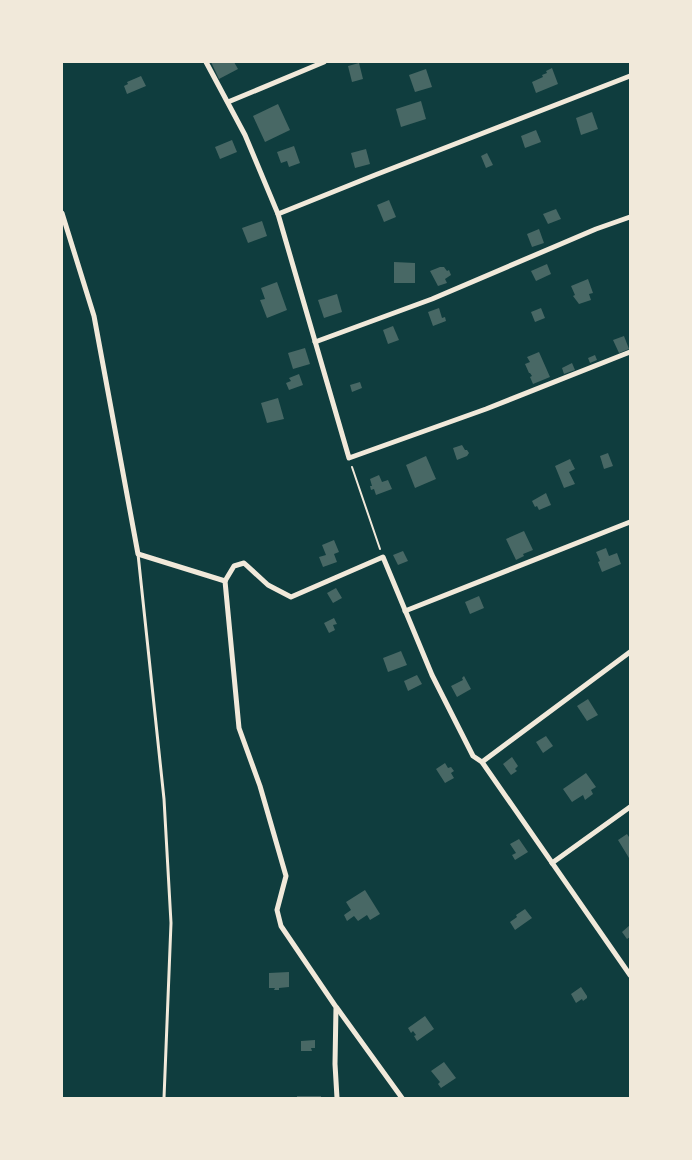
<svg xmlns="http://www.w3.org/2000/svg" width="692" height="1160" font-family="'PT Sans Narrow',sans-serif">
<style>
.building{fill:#486865}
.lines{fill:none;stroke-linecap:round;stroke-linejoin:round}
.path{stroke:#f1e9da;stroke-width:2}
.service{stroke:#f1e9da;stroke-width:3}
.minor{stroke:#f1e9da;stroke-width:5}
</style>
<rect width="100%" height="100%" fill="#0f3d3e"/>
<g class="building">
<path d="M211,62H234L238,69L219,79Z"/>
<path d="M359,63L363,79L352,82L348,66Z"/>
<path d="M552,68L558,84L536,93L532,82L543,77L542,75L547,73L546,71Z"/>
<path d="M426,69L432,87L415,92L409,75Z"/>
<path d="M141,76L146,86L127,94L124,86L128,84L127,82Z"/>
<path d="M421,101L426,119L401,127L396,109Z"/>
<path d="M278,104L290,130L265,142L253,116Z"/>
<path d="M592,112L598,129L581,135L576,118Z"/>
<path d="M536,130L541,142L525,148L521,136Z"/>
<path d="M232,140L237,152L220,159L215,147Z"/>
<path d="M294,146L300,163L289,167L287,161L281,163L277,152Z"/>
<path d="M366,149L370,164L355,168L351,153Z"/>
<path d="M487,153L493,165L486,168L481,156Z"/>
<path d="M389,200L396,217L384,222L377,205Z"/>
<path d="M556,209L561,219L548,224L543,214Z"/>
<path d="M262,221L267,236L248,243L242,228Z"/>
<path d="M539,229L544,243L532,247L527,234Z"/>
<path d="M394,262L415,263V283H394Z"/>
<path d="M547,264L551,274L536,281L531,271Z"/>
<path d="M440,267H444L447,271L449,270L451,275L445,279L447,283L438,286L430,271Z"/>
<path d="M588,279L593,293L589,294L591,300L579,304L573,296L575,295L571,286Z"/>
<path d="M277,282L287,310L267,318L260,300L265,299L261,288Z"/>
<path d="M337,294L342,312L324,318L318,300Z"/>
<path d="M439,308L442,318L445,317L446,321L433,326L428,312Z"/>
<path d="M541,308L545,318L535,322L531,312Z"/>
<path d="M393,326L399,340L388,344L383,330Z"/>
<path d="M624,336L629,349L619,353L613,340Z"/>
<path d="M305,348L310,364L293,369L288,353Z"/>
<path d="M539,352L550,377L533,384L530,377L532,376L530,373H529L525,364L530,362L527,357Z"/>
<path d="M595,355L597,360L590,363L588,358Z"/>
<path d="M572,363L575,370L564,374L562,368Z"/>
<path d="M299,374L303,385L289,390L286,383L291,381L289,378Z"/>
<path d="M360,382L362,388L352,392L350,385Z"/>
<path d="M278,398L284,419L267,423L261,403Z"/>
<path d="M462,445L465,450H467L469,453L467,456L457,460L453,448Z"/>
<path d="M608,453L613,466L604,469L600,456Z"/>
<path d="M426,456L436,479L415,488L406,465Z"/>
<path d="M570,459L575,469L569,472L575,484L564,488L555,466Z"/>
<path d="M379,475L382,482L388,480L392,489L376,495L374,489L371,490L370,486H372L370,479Z"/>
<path d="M546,493L551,505L539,510L537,506L535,507L532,501Z"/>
<path d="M524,531L533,550L523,554L524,556L516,560L506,539Z"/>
<path d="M334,540L339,552L334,554L337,562L323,567L319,557L326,555L322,545Z"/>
<path d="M606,548L609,556L617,553L621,564L602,572L598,562L600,561L596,552Z"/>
<path d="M403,551L408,561L398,565L393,555Z"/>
<path d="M336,588L342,598L333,603L327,593Z"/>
<path d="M479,596L484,608L470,614L465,602Z"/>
<path d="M334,618L337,624L333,625L335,630L329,633L324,623Z"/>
<path d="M401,651L407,665L388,672L383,658Z"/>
<path d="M417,675L422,684L408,691L404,681Z"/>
<path d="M464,676L471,689L457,697L451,686L463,680L462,678Z"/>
<path d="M588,699L598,715L587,721L577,706Z"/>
<path d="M546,736L553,746L543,753L536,742Z"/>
<path d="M512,757L518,766L515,769L517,771L511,775L503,764Z"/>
<path d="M445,763L448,768L451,767L454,771L451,773L454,778L445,783L436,769Z"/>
<path d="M586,773L596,787L591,790L593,794L585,800L583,795L572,802L563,789Z"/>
<path d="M627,834L629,837L630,836V857L629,858L618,840Z"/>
<path d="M519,839L528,852L515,860L512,855L516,853L510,844Z"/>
<path d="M365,890L380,914L370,920L367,915L358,921L354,916L347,921L344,915L351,910L346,902Z"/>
<path d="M525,909L532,918L515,930L510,922L517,917L516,915Z"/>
<path d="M630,925V937L627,939L622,932Z"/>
<path d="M289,972V987L279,988V990H274L275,988H269V973Z"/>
<path d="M581,987L587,996V998L583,1001L582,999L576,1003L571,994Z"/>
<path d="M425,1016L434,1029L417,1041L414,1036L416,1035L413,1031L411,1033L408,1028Z"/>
<path d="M315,1040V1048H311L312,1051H301V1041Z"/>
<path d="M444,1062L456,1078L441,1088L438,1084L440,1082L431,1071Z"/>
<rect x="297" y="1096" width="24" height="2"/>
</g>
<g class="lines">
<path class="path" d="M352,467L380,549"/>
<path class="service" d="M138,554L164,799L171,923L164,1098"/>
<g class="minor">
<path d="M206,62L245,135L278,214L349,458L486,409L630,352"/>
<path d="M228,102L324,62"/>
<path d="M62,213L94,316L138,554L225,581"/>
<path d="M278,214L375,175L630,76"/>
<path d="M315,342L432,299L596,229L630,217"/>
<path d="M225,581L234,566L244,563L268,585L291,597L383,557L432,675L473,756L482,762L630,975"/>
<path d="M225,581L239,728L260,786L286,876L277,910L281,926L336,1007L335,1064L337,1098"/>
<path d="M405,611L630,522"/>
<path d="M482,762L630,652"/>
<path d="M552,863L630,807"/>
<path d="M337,1008L402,1098"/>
</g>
</g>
<rect width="692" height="1160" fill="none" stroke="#f1e9da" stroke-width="126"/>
</svg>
